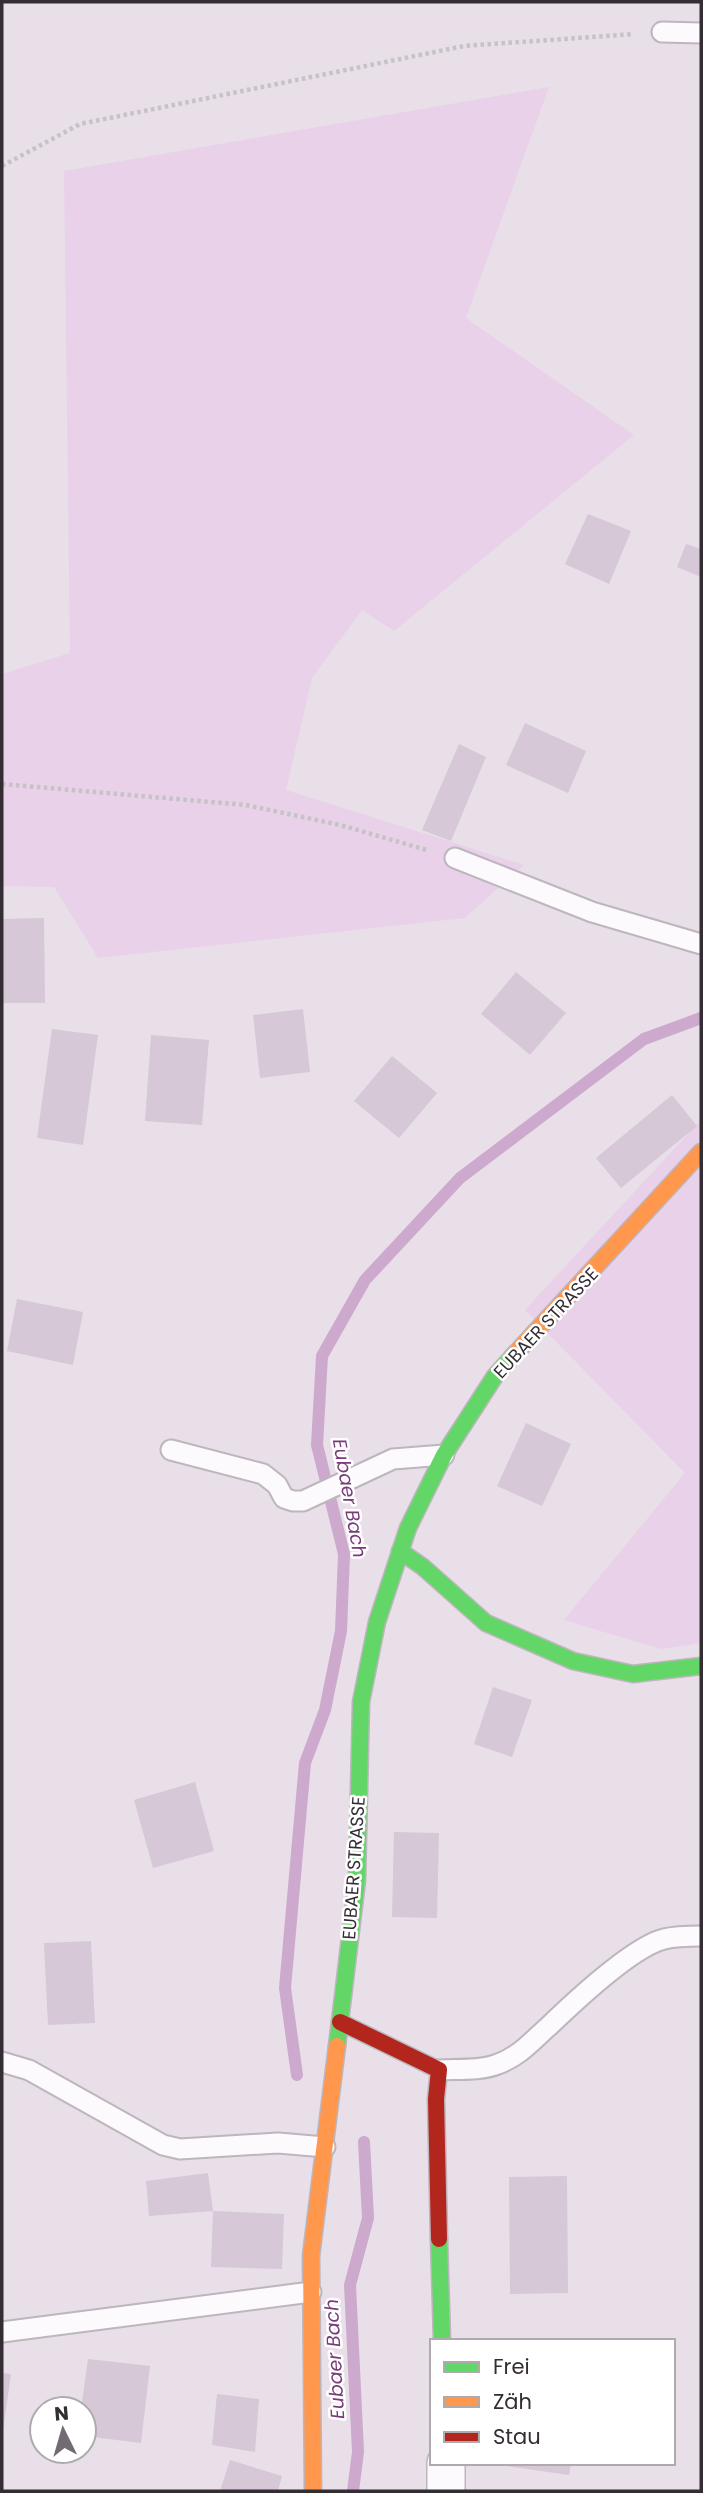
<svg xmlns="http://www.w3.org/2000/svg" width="703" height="2493" font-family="Poppins,sans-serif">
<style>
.green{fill:#e9d1e9}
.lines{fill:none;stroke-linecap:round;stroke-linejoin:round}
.stream{stroke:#cda9cd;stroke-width:12}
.building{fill:#d6c8d6}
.lane-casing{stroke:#bdb6bd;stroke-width:23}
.street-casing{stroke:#bdb6bd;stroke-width:40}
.fast-casing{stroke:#bdb6bd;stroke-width:19}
.slow-casing{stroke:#bdb6bd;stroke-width:19}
.jam-casing{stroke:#bdb6bd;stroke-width:19}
.path{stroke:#c5c3c5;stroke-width:4.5;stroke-dasharray:3.5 3.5;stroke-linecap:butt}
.lane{stroke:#fcfafc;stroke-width:19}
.street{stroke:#fcfafc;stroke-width:37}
.fast{stroke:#63d668;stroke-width:16}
.slow{stroke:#ff974d;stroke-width:16}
.jam{stroke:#b3261e;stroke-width:16}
.labels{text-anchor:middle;stroke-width:5;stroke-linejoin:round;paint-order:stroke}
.street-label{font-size:18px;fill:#342d34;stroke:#fff}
.water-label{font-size:19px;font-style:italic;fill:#783c79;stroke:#fff}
</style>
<rect width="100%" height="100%" fill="#e8dfe8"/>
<g class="green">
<path d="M549,87L466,318L634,435L394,631L362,610L312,678L286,790L524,865L465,918L98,958L54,887L2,886V674L70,653L64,171Z"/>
<path d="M701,1120V1643L661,1649L564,1620L685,1473L525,1310Z"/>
</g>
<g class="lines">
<g class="stream">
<path d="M297,2075L285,1988L305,1763L325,1710L341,1631L344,1554L317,1445L322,1356L365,1280L460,1178L644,1039L701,1018"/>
<path d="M353,2491L358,2452L350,2285L368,2218L364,2142"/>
</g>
</g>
<g class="building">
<path d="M588,514L631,531L609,584L565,564Z"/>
<path d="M686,544L701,549V577L677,567Z"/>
<path d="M525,723L586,751L568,793L506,765Z"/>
<path d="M459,744L486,757L451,841L422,830Z"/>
<path d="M44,918L45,1003H2V919Z"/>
<path d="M516,972L566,1013L530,1055L481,1014Z"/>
<path d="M303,1009L310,1072L260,1078L253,1015Z"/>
<path d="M52,1029L98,1035L83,1145L37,1138Z"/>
<path d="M151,1035L209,1040L202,1125L145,1121Z"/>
<path d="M392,1056L437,1093L399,1138L354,1101Z"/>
<path d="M672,1095L697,1126L621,1188L596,1158Z"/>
<path d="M17,1299L83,1312L73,1365L7,1351Z"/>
<path d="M526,1423L571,1444L542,1506L497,1486Z"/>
<path d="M493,1687L532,1700L512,1757L474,1744Z"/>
<path d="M195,1782L214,1851L153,1868L134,1800Z"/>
<path d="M394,1832L439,1833L437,1918L392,1917Z"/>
<path d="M91,1941L95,2023L48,2025L44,1943Z"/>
<path d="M208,2173L213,2211L149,2216L146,2181Z"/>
<path d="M567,2176L568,2293L510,2294L509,2177Z"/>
<path d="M213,2211L284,2214L282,2269L211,2267Z"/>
<path d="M88,2359L150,2366L141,2443L84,2436V2409H81Z"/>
<path d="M2,2373L11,2374L3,2430H2Z"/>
<path d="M217,2394L259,2399L255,2452L212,2445Z"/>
<path d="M230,2460L282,2476L278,2491H220Z"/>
<path d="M507,2463H571L569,2475L507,2466Z"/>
</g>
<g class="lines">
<g class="lane-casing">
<g id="lane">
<path d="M662,32L701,33"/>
<path d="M455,858L592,912L701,944"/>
<path d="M171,1450L263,1474L277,1485L284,1498L293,1501H303L393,1459L444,1455"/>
<path d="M2,2062L29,2070L163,2145L180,2149L278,2143L325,2147"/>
<path d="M439,2070C457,2069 481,2071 498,2064C520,2056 532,2041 549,2026C574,2002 632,1947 664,1939C676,1936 689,1936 701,1936"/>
<path d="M2,2332L311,2292"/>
</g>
</g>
<g class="street-casing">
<path id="street" d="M446,2463V2491"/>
</g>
<g class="fast-casing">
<g id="fast">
<path d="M400,1551L423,1567L486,1623L573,1661L633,1674L701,1666"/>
<path d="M337,2046L357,1880L361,1702L377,1622L408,1528L444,1455L495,1376L513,1356"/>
<path d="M439,2239L442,2341"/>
</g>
</g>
<g class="slow-casing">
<g id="slow">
<path d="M513,1356L701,1152"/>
<path d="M313,2491L311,2256L337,2046"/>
</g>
</g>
<g class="jam-casing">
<path id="jam" d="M340,2022L439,2070L436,2099L439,2239"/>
</g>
<g class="path">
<path d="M2,166L80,124L464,46L634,34"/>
<path d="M2,784L246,805L340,825L427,850"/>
</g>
<use href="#lane" class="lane"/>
<use href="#street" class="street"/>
<use href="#fast" class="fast"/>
<use href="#slow" class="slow"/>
<use href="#jam" class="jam"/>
</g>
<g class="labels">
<g class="street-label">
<text transform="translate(546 1323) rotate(-47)" y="6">EUBAER STRASSE</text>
<text transform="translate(354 1868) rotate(-86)" y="6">EUBAER STRASSE</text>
</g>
<g class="water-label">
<text transform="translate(350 1498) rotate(80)" y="7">Eubaer Bach</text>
<text transform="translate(334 2359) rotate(-93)" y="7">Eubaer Bach</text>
</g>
</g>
<rect width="703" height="2493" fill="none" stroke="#342d34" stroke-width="7"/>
<rect x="430" y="2339" width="245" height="126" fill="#ffffff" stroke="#aeabae" stroke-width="2"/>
<rect x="444" y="2362" width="35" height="10" fill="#63d668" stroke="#aeabae" stroke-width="2"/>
<text x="493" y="2374" font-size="21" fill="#342d34">Frei</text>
<rect x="444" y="2397" width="35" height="10" fill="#ff974d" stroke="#aeabae" stroke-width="2"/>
<text x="493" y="2409" font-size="21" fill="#342d34">Zäh</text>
<rect x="444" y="2432" width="35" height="10" fill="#b3261e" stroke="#aeabae" stroke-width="2"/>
<text x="493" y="2444" font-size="21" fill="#342d34">Stau</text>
<g transform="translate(63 2430) rotate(355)"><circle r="33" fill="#ffffff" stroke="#aeabae" stroke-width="2"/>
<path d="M0-5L12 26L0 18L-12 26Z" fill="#736b73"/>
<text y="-10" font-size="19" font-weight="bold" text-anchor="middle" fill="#342d34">N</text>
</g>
</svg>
